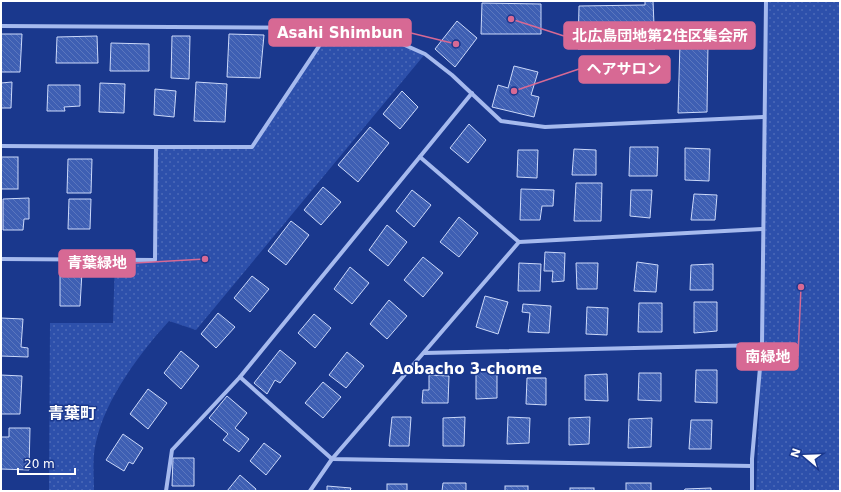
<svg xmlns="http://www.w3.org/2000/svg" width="841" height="492" font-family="'DejaVu Sans','Noto Sans JP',sans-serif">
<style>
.park{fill:url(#park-dots)}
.building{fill:url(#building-back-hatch);stroke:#ccd9fa}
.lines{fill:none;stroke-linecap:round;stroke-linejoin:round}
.street{stroke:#a6baee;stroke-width:4}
.labels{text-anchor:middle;stroke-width:3;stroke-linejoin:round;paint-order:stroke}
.neighbourhood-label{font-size:15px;font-weight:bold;fill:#fff;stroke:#1a388d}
.quarter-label{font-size:16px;font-weight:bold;fill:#fff;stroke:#1a388d}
.leader{fill:none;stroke:#d76994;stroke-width:1.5}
.callout-dot{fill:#d76994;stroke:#1a388d;stroke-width:1.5}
.callout{fill:#d76994;stroke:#d76994;stroke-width:1.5}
.callout-label{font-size:15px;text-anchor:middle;font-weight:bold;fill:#fff}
</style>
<defs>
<pattern id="park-dots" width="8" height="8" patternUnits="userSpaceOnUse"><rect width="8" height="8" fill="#2d50ab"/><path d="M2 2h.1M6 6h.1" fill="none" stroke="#4c6ab8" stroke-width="1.8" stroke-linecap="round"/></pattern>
<pattern id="building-back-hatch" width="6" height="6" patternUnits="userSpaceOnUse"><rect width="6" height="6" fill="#3e5fb3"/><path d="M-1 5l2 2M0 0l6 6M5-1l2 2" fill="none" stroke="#5b77be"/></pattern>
</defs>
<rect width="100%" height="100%" fill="#1a388d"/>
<g class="park">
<path d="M766,1H840V491H756L762,345Z"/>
<path d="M331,28L373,31L425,54L196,330L169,321C140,353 105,399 96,442C92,457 94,476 94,491H49L50,323H113L115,259L155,260L156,147H252Z"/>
</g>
<g class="building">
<path d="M645,1H653L655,49H578L579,6L645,5Z"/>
<path d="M482,3L541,4V34H481Z"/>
<path d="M457,21L477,38L455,67L435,49Z"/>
<path d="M1,34H22L20,72H1Z"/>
<path d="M229,34L264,35L260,78L227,77Z"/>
<path d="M97,36L98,63H56L57,37Z"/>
<path d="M172,36H190L189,79L171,78Z"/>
<path d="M680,42L708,43L707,112L678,113Z"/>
<path d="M111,43L149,44V71H110Z"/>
<path d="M514,66L538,72L531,95L539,97L534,117L492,107L498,85L508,88Z"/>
<path d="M12,82L11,108H1V83Z"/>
<path d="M196,82L227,84L225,122L194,121Z"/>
<path d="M100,83L125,84L124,113L99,112Z"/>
<path d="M48,85H80V106L64,107L65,111H47Z"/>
<path d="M155,89L176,91L174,117L154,115Z"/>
<path d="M402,91L418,107L400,129L383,114Z"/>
<path d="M469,124L486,140L468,163L450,148Z"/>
<path d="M370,127L389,143L358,182L338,165Z"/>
<path d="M630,147H658L657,176H629Z"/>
<path d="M685,148L710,149L709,181L685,180Z"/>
<path d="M574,149L596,150V175H572Z"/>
<path d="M518,150H538L537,178L517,177Z"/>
<rect x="1" y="157" width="17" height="32"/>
<path d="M68,159H92L91,193H67Z"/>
<path d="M576,183H602L601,221H574Z"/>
<path d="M323,187L341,202L321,225L304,210Z"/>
<path d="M521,189L554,190L553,206H542L540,220H520Z"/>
<path d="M412,190L431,205L414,227L396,211Z"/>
<path d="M631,190H652L650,218L630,216Z"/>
<path d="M694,194L717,195L715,220H691Z"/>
<path d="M29,198V219H24L23,230H3V199Z"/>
<path d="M69,199H91L90,229H68Z"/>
<path d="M459,217L478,233L459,257L440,242Z"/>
<path d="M291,221L309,235L286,265L268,251Z"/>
<path d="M387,225L407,242L388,266L369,250Z"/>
<path d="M545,252L565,253L564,281L552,282L553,271H544Z"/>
<path d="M423,257L443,273L423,297L404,280Z"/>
<path d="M637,262L658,265L656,292L634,291Z"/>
<path d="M519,263L541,264L540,291H518Z"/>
<path d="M576,263H598L597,289H577Z"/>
<path d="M713,264V290H690L691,265Z"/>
<path d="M350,267L369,283L352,304L334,289Z"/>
<path d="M60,272H82L80,306H60Z"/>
<path d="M252,276L269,289L250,312L234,298Z"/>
<path d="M485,296L508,302L498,334L476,327Z"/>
<path d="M389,300L407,316L387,339L370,324Z"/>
<path d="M694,302H717V331L694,333Z"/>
<path d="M639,303H662V332H638Z"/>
<path d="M523,304L551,306L549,333L528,332L530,313L522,312Z"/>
<path d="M587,307L608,308L607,335L586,334Z"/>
<path d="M218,313L235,327L216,348L201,334Z"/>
<path d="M314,314L331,328L315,348L298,333Z"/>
<path d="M1,318L23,319L21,347L28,348V357L1,356Z"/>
<path d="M280,350L296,363L280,383L275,380L267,394L254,383Z"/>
<path d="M181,351L199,366L181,389L164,373Z"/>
<path d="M347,352L364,366L346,388L329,375Z"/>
<path d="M696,370H717V403L695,402Z"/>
<path d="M476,371H497V398L476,399Z"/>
<path d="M639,373H661V401L638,400Z"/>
<path d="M607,374L608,401L585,400V375Z"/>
<path d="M1,375L22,376L20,414H1Z"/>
<path d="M429,375L449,376L448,403H422L423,390H429Z"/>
<path d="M527,378H546V405L526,404Z"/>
<path d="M323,382L341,397L323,418L305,403Z"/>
<path d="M148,389L167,403L148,429L130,414Z"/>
<path d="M227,396L247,413L235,428L249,439L239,452L223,440L228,434L209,418Z"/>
<path d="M392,417H411L409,446H389Z"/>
<path d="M465,417L464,446H443V418Z"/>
<path d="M508,417L530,418L529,443L507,444Z"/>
<path d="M590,417L589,444L569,445V418Z"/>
<path d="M652,418L651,447L628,448L629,419Z"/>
<path d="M691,420H712L711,449H689Z"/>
<path d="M9,428H30L29,470L1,469V437H9Z"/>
<path d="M123,434L143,448L133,464L129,462L124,471L106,460Z"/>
<path d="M264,443L281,456L266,475L250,461Z"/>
<path d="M173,458H194V486H172Z"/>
<path d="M240,475L256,489L255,491H227Z"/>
<path d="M443,483H466V491H442Z"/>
<rect x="626" y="483" width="25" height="8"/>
<rect x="387" y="484" width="20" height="7"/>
<path d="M327,486L351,488L350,491H327Z"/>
<rect x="505" y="486" width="23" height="5"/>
<rect x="570" y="488" width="24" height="3"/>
<path d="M711,488V491H684L685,489Z"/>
</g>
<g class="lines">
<g class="street">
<path d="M1,26L357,28L373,31L425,54L452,75L501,121L545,127L763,117"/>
<path d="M1,146L156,147L155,260L1,259"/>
<path d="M156,147H252L331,28"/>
<path d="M420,157L519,242L762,229"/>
<path d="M424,353L762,345"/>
<path d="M240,377L332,459L752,466"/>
<path d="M166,491L172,450L240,377L472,93"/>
<path d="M310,491L332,459L519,242"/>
<path d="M752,491V459L762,345L766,1"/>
</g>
</g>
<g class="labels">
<g class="neighbourhood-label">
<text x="467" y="374">Aobacho 3-chome</text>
</g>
<g class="quarter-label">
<text x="72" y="419">青葉町</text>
</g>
</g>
<path class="leader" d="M456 44L411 33M511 19L564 36M514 91L579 69M205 259L135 263M801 287L798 356"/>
<g class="callout-dot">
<circle cx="456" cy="44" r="4"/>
<circle cx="511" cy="19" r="4"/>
<circle cx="514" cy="91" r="4"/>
<circle cx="205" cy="259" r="4"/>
<circle cx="801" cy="287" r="4"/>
</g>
<g class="callout">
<rect x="269" y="19" width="142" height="27" rx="4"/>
<rect x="564" y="22" width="191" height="27" rx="4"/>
<rect x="579" y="56" width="91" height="27" rx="4"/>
<rect x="59" y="250" width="76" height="27" rx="4"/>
<rect x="737" y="343" width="61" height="27" rx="4"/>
</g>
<g class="callout-label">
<text x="340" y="38">Asahi Shimbun</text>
<text x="660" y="41">北広島団地第2住区集会所</text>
<text x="624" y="74">ヘアサロン</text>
<text x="97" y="268">青葉緑地</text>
<text x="768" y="362">南緑地</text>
</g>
<rect width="841" height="492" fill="none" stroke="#ffffff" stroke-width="4"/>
<g transform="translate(805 456) rotate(289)" stroke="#1a388d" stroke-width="3" paint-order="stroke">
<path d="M0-3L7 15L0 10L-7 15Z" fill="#ffffff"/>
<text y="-6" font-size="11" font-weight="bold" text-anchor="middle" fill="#ffffff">N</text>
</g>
<path d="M18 468v6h57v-6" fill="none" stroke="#ffffff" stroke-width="2"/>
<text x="24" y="468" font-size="12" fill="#ffffff" stroke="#1a388d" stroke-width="3" paint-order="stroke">20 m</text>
</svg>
